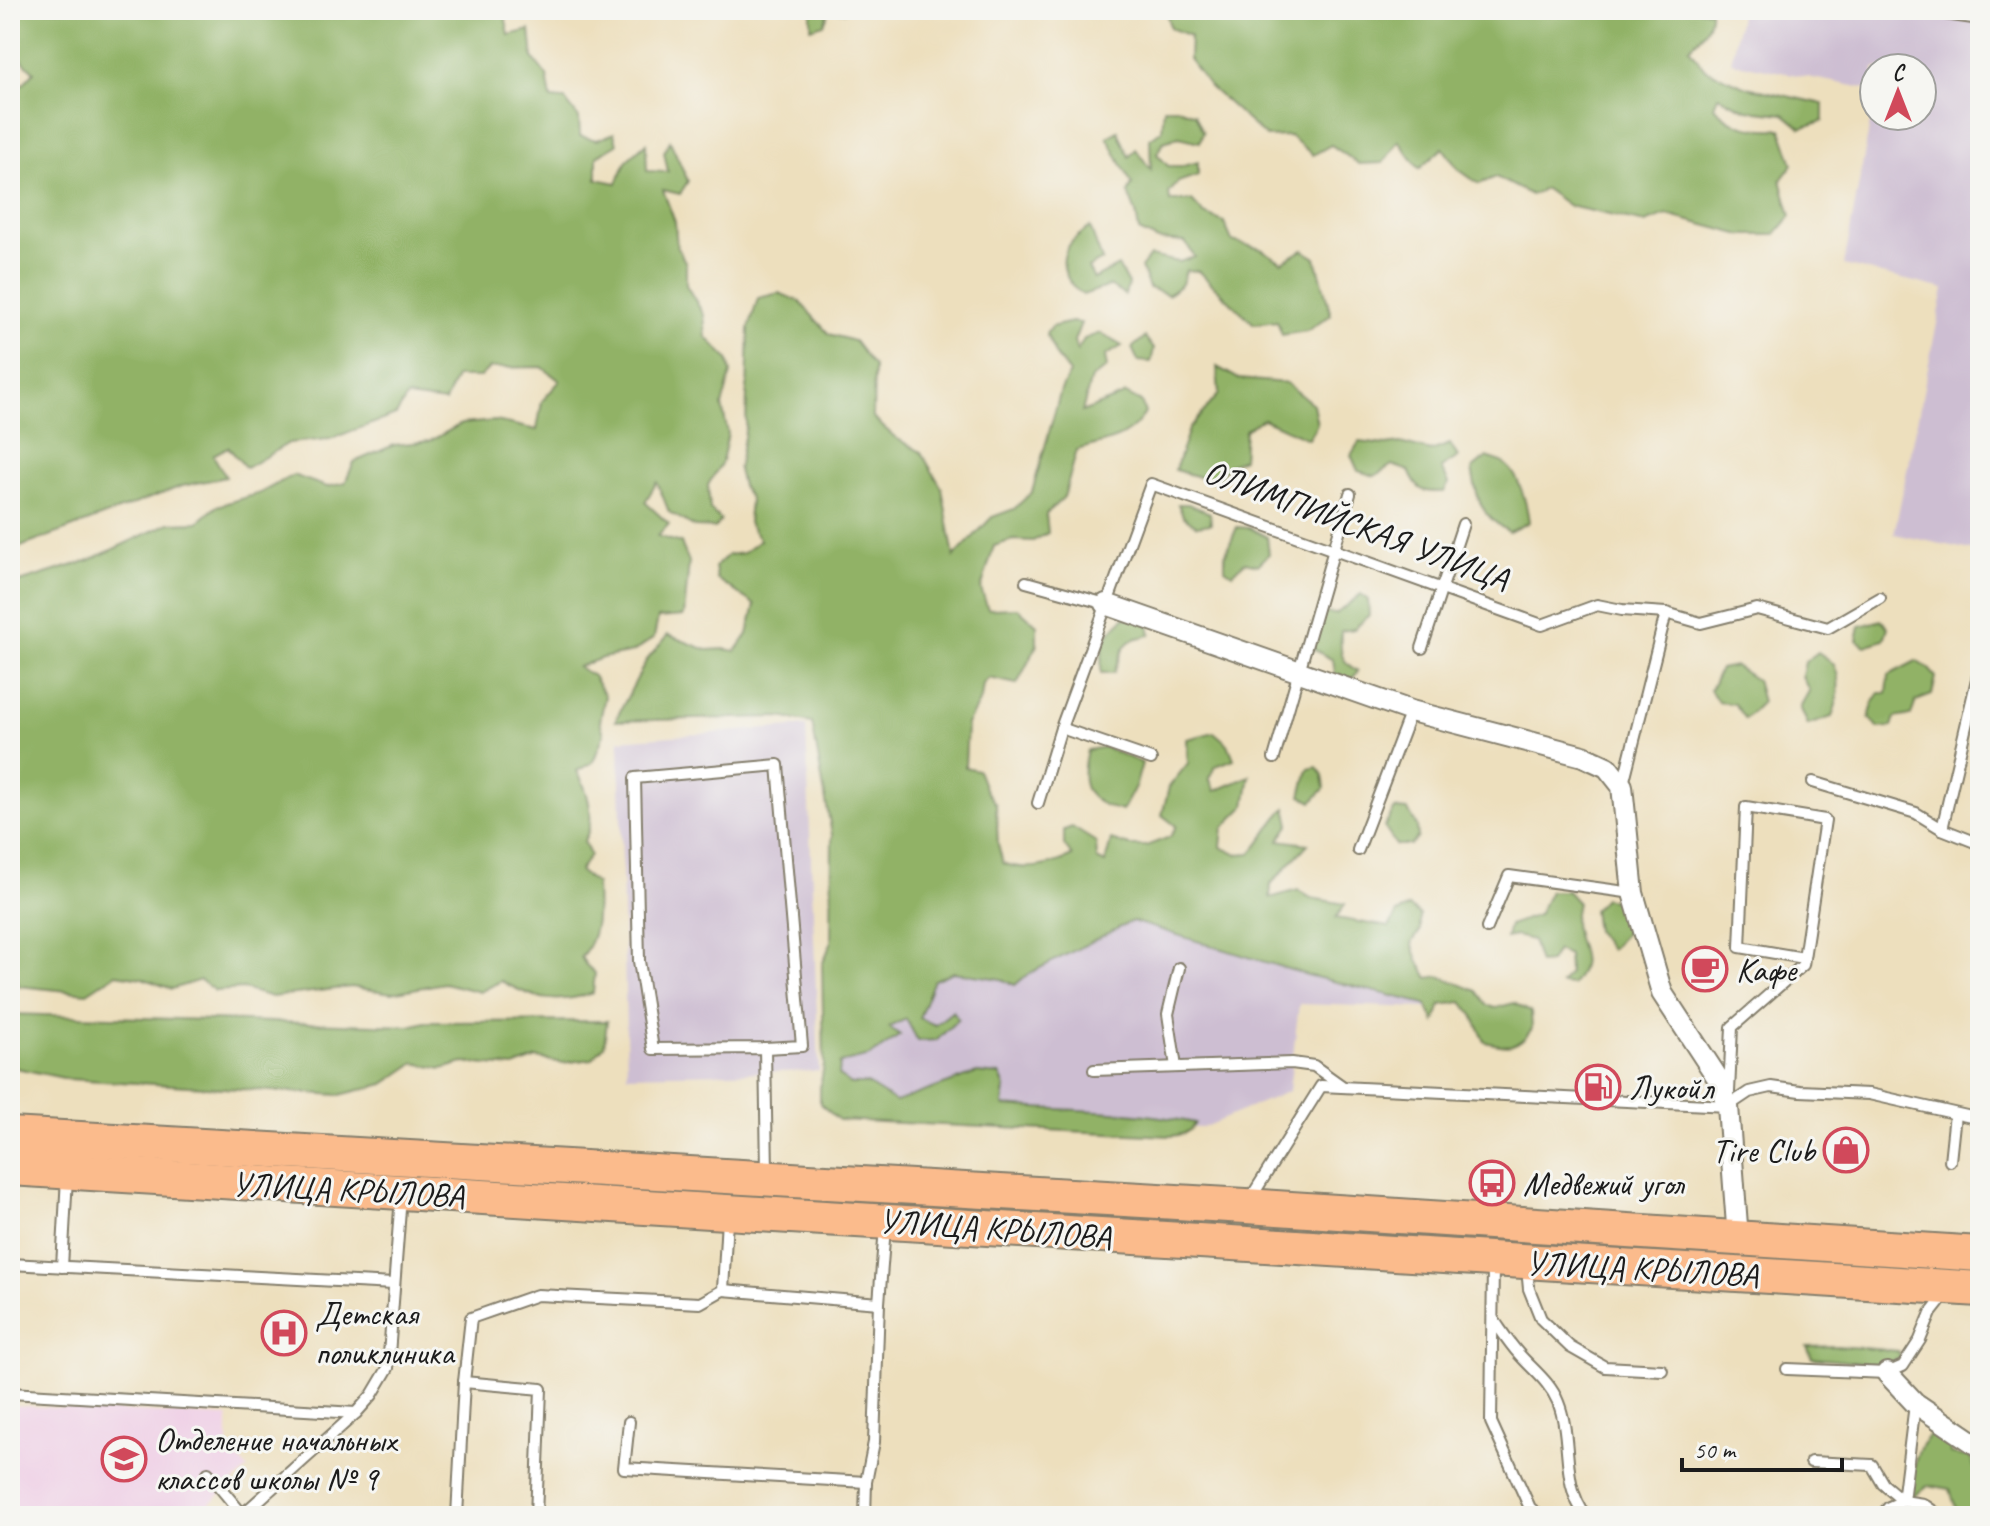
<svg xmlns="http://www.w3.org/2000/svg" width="1990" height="1526" font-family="Caveat,sans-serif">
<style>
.built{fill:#efd0e6}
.industrial{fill:#cdbed2}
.forest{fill:#91b266;stroke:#566741;stroke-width:2}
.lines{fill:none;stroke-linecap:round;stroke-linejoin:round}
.service-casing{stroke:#847e6c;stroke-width:14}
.minor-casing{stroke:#847e6c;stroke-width:24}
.primary-casing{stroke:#847e6c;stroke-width:38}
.service{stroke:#fff;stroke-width:10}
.minor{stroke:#fff;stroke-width:20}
.primary{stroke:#fbbb8c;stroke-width:34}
.labels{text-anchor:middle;stroke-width:6;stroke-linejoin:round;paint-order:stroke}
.street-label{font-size:34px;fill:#1c1c1c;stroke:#f6f6f2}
.poi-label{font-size:34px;fill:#1c1c1c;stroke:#f6f6f2;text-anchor:start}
</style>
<rect width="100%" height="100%" fill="#f6f6f2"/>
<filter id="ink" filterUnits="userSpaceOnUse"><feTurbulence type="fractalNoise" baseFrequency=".0125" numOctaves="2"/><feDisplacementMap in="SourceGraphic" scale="16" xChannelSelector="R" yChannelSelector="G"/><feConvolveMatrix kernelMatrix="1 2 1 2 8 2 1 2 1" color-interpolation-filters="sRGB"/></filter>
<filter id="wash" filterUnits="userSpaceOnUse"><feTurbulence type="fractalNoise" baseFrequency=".006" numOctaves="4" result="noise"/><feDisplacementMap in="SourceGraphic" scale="32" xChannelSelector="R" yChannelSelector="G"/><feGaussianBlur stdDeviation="1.8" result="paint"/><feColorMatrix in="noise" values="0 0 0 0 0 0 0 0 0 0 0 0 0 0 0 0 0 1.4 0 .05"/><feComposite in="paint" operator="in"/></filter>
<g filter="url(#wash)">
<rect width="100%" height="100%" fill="#eddfbd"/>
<path class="built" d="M10,1405L228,1417V1449L248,1469L196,1516H10Z"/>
<g class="industrial">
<path d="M1741,10H1980V552L1894,534L1944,289L1844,265L1874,101V116H1922V68H1874V90L1731,62Z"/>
<path d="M806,726L819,1071L627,1075L619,740Z"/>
<path d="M1132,921L1307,975L1426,1004V1008L1299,1004L1289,1091L1202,1128L848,1118L830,1073L832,948L1028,974Z"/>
</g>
<g class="forest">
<path d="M10,10H504L509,35L530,30L533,58L547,76L551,99L565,100L579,118L580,136L597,140L614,133L617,144L597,156V179L617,183L627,160L646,143L647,171L668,172L664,152L670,141L688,181L680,194L663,190L675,222L677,248L686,263V285L704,315L706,337L728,359L731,373L722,406L728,433L722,462L708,485L710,509L721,520L715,528L695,527L669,512L657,482L645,502L669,524L658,536L681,543L689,562L684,616L658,618L654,638L633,652L602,658L578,667L593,676L605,696L600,721L604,734L593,762L577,771C588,791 597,819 584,841L590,855L579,871L596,884C597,910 599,936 581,957L586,965L595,973L593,993C555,1005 536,1000 501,981L480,992L444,983L392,993L351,987L272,997L243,989L215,991L200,980L172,989L142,978L116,974L87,993L19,986L15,971L10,973V585L90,560L169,523L198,522L217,506L260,493L293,475L327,487L345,483L354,462L394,445L430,441L461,424L496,421L537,430L542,401L560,381L542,367L489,368L480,377H456L445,402L407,397L396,415L330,439L289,443L246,468L228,447L213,455L226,477L182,486L10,551V85L23,84L34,72L10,48Z"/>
<path d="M811,10H845V12L830,10L824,24L811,28Z"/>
<path d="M1166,10H1710C1712,26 1700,38 1689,48L1705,69L1747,87L1823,104V121L1801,128L1784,114L1747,110L1718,96L1714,106C1732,128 1754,130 1781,129L1793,164L1781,180L1791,216L1775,235H1742L1667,215L1645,223L1569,206L1545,189L1531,195L1496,177L1479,184L1458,169L1443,148L1419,169L1399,141L1383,163L1359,164L1331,145L1313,155L1290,136L1266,137L1210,87L1189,59L1190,36L1170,28Z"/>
<path d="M1164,108H1178L1195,114L1203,132L1200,142L1179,137L1163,142L1157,154L1168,166H1183L1198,162V175L1178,182L1169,193L1170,201H1192L1204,214L1224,222L1232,241L1261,249L1282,262L1303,250L1316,258L1331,315L1307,331L1282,335L1277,321L1254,324L1198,271L1186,270L1182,284L1168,295L1149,288L1141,268L1150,256L1179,262L1195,257L1185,242L1158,240L1139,231L1136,213L1128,193L1132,184L1107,137L1118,131L1129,157L1136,149L1151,170L1150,139L1162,130Z"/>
<path d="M1090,227L1102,260L1088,268L1094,279L1118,266L1128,284L1125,295L1109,286L1083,295C1067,284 1056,263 1070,244C1074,238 1084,232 1090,227Z"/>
<path d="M779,293L799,301L829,334L854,341L874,367L873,418L896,438L921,452L942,488L954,557L992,517L1014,509L1032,492L1061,390L1070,373L1056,356L1046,334L1051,327L1072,322L1081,323L1074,341L1077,351L1084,339L1100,333L1122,346L1105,356L1107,368L1091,378L1082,412L1126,394L1141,402L1145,413C1128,441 1106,441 1077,450L1064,497L1046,514L1048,533L1033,541L1013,540L994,546L981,589L988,609L1018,608L1037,625V645L1017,684L989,678L983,684L981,699L967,724L965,767L978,770L986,791L996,804L998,844L1003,863C1025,872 1051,866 1072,856L1064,845V830L1072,827L1096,842L1097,859L1105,863L1111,840L1130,846H1146L1170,837L1176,826L1162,815L1169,787L1188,763L1187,739L1214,732L1228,744L1234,759L1216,766L1209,778L1215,791L1250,776L1245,806L1223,828L1221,847L1236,854L1251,853C1265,839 1271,821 1286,808L1290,824L1279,840L1308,844L1271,884L1270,898L1298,890L1311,898L1345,904L1336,918L1389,927L1397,913L1409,907L1420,915V931L1412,943L1418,960L1428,978L1440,976L1477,991L1487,1005L1495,1008L1514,1003L1531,1012L1532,1029C1517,1049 1509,1048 1485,1042L1473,1015L1462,1002L1441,1005L1435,1022L1426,1004L1307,975L1132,921L1028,974L1015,985L1001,979L953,972L934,980L919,1018L935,1025L953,1011L958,1019L937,1040L918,1041L906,1019L889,1027L900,1035L870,1056L840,1063L839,1076L850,1084H867L896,1102L977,1073L1000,1075L1005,1087L1003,1106C1067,1111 1132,1109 1195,1123C1189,1134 1181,1135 1170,1136L839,1120L820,1104V1088L824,1065L822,965L831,943L832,835L812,723L780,717L615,721L646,661L668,635L707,650L724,649L736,651L748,634L755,605L717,579L715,567L728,555L743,553L760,540L748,523L750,499L742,486L738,470L746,426L749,328L758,298Z"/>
<path d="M1145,337L1154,349L1151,362L1138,361L1132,348Z"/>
<path d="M1217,367L1239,379L1286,383L1313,404L1317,424L1308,439L1263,419L1245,430L1243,459L1228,465L1216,482L1175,470L1189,429L1219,394Z"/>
<path d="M1359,442L1386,445L1400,443L1431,451L1450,444L1458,457L1441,468L1449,483L1444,492C1422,492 1418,492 1409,471L1392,465L1375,476L1358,471L1351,455Z"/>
<path d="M1487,457C1492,459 1502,461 1506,465C1520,476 1527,505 1529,522L1509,532C1480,515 1477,500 1472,469Z"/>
<path d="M1178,504H1188L1210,513L1211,524L1197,526L1183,516Z"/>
<path d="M1237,527L1250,528L1267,537L1269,554L1258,565L1245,562L1232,574L1225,569V555Z"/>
<path d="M1361,594L1368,600L1369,615L1354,629L1341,631C1340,651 1339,661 1358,671L1352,679L1335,674L1333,660L1313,649L1314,629L1322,613L1336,614Z"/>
<path d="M1125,617L1149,624L1151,634C1147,637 1142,637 1137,638C1122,642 1119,660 1114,673H1101C1101,644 1104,635 1125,617Z"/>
<path d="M1881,620L1888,627L1884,640L1865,646L1857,640L1860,626Z"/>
<path d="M1818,652C1823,656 1831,660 1834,665C1842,680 1838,702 1832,717L1808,725L1800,707L1809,691L1802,676L1805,662Z"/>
<path d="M1916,661L1929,669L1936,677L1932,695L1916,701L1911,715L1895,718L1892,727L1878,728L1869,718L1874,700L1879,693H1887L1889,675Z"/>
<path d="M1735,666L1756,680L1762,702L1745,719L1734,704L1718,702L1710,690L1720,669Z"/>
<path d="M1104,747L1142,763L1136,785L1122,811C1084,802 1078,786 1087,750Z"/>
<path d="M1317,767L1323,775L1325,788L1312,802L1301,796L1308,769Z"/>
<path d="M1395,809L1408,810L1417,826L1418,837L1411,845H1396L1384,827Z"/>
<path d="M1550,891H1567L1577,902C1576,908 1574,916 1574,922C1575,948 1594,958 1572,985L1561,984L1569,973L1568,955L1557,950L1550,962L1539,963L1532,940L1515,936L1506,938L1509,925L1538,915Z"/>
<path d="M1604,898L1623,903L1631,922L1624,935L1610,950L1596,931L1593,910Z"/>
<path d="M10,1014L410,1026L425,1022L607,1021L604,1046L592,1059L563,1063L537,1058L514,1067L464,1063L442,1069L415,1063L384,1084L340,1095L68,1079L16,1068L10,1065Z"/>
<path d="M1837,1346L1898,1351L1901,1358L1884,1365L1812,1358L1807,1347Z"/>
<path d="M1931,1433L1950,1439V1454L1970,1457L1980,1480V1516H1958L1950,1489L1928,1485L1912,1498C1913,1473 1913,1450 1931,1433Z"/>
</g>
</g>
<g filter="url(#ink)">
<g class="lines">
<g class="service-casing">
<g id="service">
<path d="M1917,10L1980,19"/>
<path d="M1026,582L1106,604"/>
<path d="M1422,648L1463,524"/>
<path d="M1061,728L1151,759"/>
<path d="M1274,758L1350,494"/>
<path d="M1813,782L1916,813L1942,829L1980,666"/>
<path d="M1623,784L1666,613"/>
<path d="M1038,803L1061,728L1151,484L1542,625L1597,605L1622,610L1666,613L1701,623L1757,609L1828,628L1880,598"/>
<path d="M1942,829L1980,844"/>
<path d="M1358,850L1411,711"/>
<path d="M1487,928L1509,876L1633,893"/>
<path d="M765,1048L653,1049L639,961L635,778L778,765L802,1046L765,1048L767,1172"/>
<path d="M1176,1067L1168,1014L1179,968"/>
<path d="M1094,1070L1292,1063L1314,1066L1342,1086"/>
<path d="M1729,1092L1732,1027L1803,965L1804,958L1825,820L1746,807L1740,947L1804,958"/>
<path d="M1950,1161L1955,1114"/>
<path d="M1249,1201L1321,1086L1728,1106L1749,1092L1771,1087L1800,1091L1869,1094L1980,1119"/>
<path d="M10,1264L394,1284"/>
<path d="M1493,1266L1491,1422L1530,1508L1540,1516"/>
<path d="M62,1267L67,1177"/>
<path d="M1527,1268L1529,1289L1541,1319L1570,1347L1605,1367L1662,1370"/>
<path d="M723,1290L879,1303L874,1442L866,1482L865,1516"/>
<path d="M879,1303L885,1227"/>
<path d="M1493,1319C1501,1330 1509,1343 1519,1354C1533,1370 1550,1382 1558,1402C1573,1439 1560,1483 1586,1516"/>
<path d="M1787,1369L1887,1373L1903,1366L1920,1340L1931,1313L1946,1294"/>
<path d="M464,1382L541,1389L536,1516"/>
<path d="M10,1393L356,1413"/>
<path d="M629,1422L624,1468L866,1482"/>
<path d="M1811,1462L1872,1465L1883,1484L1903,1501L1923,1504L1940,1516"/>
<path d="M208,1473L242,1514"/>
<path d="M1903,1501L1915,1404"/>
<path d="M241,1516L356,1413L372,1395L388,1368L401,1196"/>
<path d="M457,1516L464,1382L471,1318L537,1295L700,1303L723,1290L727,1219"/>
<path d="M1881,1516L1889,1507L1903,1501"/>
</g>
</g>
<g class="minor-casing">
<g id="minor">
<path d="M1106,604L1411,711L1583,756L1607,767L1622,786L1633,893L1662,993L1717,1077L1728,1106L1738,1239"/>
<path d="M1887,1373L1915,1403L1980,1447"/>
</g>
</g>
<g class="primary-casing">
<g id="primary">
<path d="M10,1135L1246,1206L1980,1254"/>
<path d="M10,1168L1980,1289"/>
</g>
</g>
<use href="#service" class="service"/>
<use href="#minor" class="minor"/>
<use href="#primary" class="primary"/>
</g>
</g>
<defs>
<g id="cafe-ring" transform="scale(2.3)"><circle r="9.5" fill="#f6f6f2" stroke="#d1495b" stroke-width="1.5"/><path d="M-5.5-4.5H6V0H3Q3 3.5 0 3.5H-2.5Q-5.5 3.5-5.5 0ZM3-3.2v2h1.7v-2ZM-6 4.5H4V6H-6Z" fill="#d1495b"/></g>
<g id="fuel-ring" transform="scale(2.3)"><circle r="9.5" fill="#f6f6f2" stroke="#d1495b" stroke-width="1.5"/><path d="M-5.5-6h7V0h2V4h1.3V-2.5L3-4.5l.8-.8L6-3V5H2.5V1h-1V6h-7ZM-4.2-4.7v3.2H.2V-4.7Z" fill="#d1495b"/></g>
<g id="shop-ring" transform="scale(2.3)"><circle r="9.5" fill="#f6f6f2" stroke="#d1495b" stroke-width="1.5"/><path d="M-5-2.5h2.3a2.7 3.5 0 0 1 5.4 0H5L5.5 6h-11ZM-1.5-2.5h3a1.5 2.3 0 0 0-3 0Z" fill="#d1495b"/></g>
<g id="bus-ring" transform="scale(2.3)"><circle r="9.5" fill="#f6f6f2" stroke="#d1495b" stroke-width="1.5"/><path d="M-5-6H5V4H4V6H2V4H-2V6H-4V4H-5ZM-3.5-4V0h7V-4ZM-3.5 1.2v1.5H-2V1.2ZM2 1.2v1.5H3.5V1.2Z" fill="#d1495b"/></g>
<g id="hospital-ring" transform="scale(2.3)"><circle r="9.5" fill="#f6f6f2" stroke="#d1495b" stroke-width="1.5"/><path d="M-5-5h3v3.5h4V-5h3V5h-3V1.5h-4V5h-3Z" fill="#d1495b"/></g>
<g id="school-ring" transform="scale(2.3)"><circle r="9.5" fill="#f6f6f2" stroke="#d1495b" stroke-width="1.5"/><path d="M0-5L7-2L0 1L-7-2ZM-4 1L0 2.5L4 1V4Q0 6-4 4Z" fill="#d1495b"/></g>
</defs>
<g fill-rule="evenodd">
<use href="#cafe-ring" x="1705" y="969"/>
<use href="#fuel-ring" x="1598" y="1087"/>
<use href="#shop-ring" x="1846" y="1150"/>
<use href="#bus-ring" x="1492" y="1183"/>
<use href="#hospital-ring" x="284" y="1333"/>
<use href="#school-ring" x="124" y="1459"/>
</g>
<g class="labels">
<g class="street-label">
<text transform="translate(1357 524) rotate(20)" y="12">ОЛИМПИЙСКАЯ УЛИЦА</text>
<text transform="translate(348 1189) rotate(3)" y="12">УЛИЦА КРЫЛОВА</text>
<text transform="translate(995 1228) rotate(4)" y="12">УЛИЦА КРЫЛОВА</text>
<text transform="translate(1642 1268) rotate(3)" y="12">УЛИЦА КРЫЛОВА</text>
</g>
<g class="poi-label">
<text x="1736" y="981">Кафе</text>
<text x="1629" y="1099">Лукойл</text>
<text x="1815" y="1162" text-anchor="end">Tire Club</text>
<text x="1523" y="1195">Медвежий угол</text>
<text x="315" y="1325">Детская<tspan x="315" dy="39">поликлиника</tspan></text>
<text x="155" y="1451">Отделение начальных<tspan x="155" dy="39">классов школы № 9</tspan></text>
</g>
</g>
<rect width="1990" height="1526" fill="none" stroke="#f6f6f2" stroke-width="40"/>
<g transform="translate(1898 92)"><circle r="38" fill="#f6f6f2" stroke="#9f9f9c" stroke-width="2"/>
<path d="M0-6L14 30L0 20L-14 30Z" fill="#d1495b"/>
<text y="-12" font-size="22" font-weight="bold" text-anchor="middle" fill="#1c1c1c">С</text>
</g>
<path d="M1682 1458v12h160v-12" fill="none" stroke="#1c1c1c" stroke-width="4"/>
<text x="1694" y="1458" font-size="24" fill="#1c1c1c" stroke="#f6f6f2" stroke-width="6" paint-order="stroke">50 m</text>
</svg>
